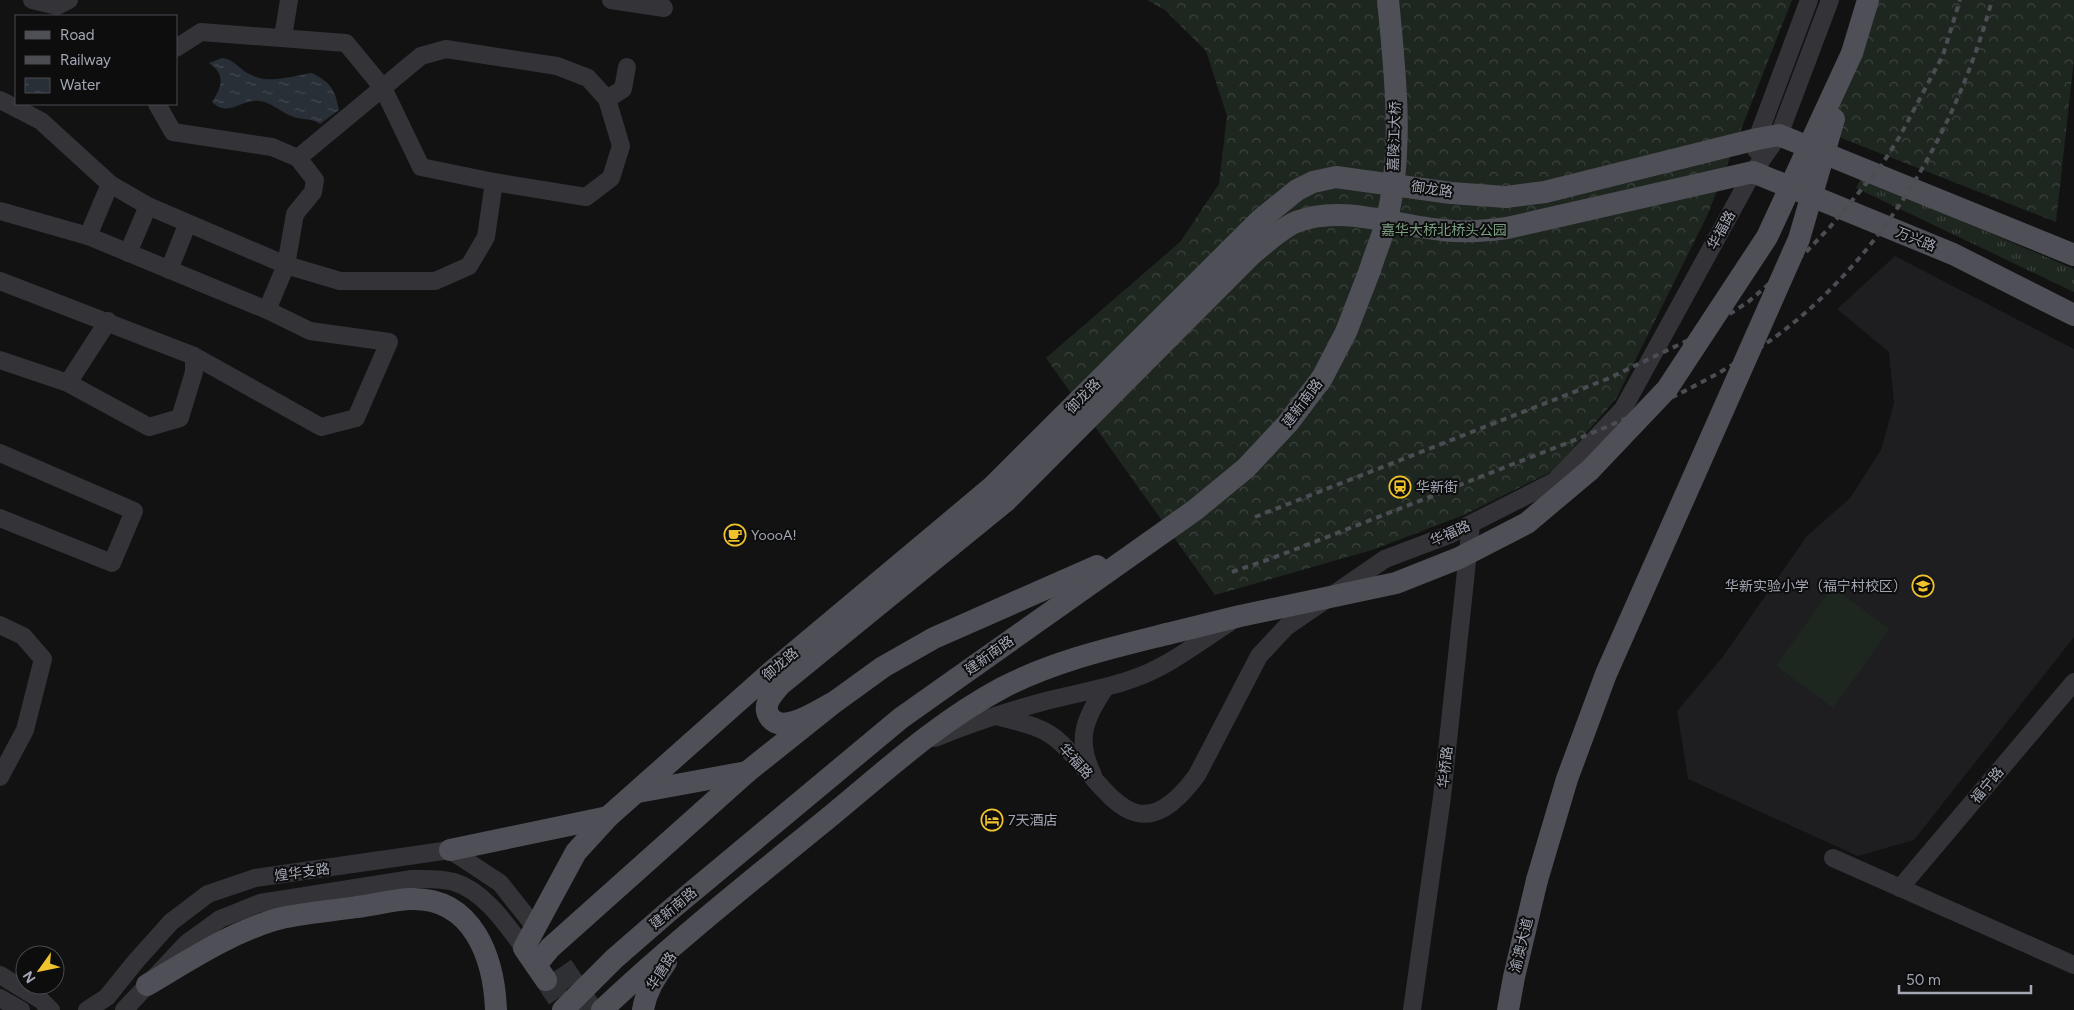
<svg xmlns="http://www.w3.org/2000/svg" width="2074" height="1010" font-family="Figtree,'Noto Sans SC',sans-serif">
<style>
.built{fill:#1e1e20}
.grass{fill:url(#grass-tufts)}
.forest{fill:url(#forest-crowns)}
.pitch{fill:#1e2620}
.water{fill:url(#water-ripples)}
.lines{fill:none;stroke-linecap:round;stroke-linejoin:round}
.major-tunnel{stroke:#2f3033;stroke-width:22;stroke-dasharray:22 11;stroke-linecap:butt}
.minor{stroke:#333338;stroke-width:18}
.major{stroke:#4f5057;stroke-width:22}
.rail{stroke:#4c4d53;stroke-width:4;stroke-dasharray:6 5;stroke-linecap:butt}
.major-bridge{stroke:#4f5057;stroke-width:22}
.labels{text-anchor:middle;stroke-width:4;stroke-linejoin:round;paint-order:stroke}
.street-label{font-size:14px;fill:#a3a7b4;stroke:#0d0d0e}
.park-label{font-size:14px;fill:#7a9f80;stroke:#0d0d0e}
.poi-label{font-size:14px;fill:#a3a7b4;stroke:#0d0d0e;text-anchor:start}
</style>
<defs>
<pattern id="grass-tufts" width="24" height="20" patternUnits="userSpaceOnUse" patternTransform="scale(1.25)"><rect width="24" height="20" fill="#1e2620"/><path d="M3 7l-1-3M5 7V3M7 7l1-3M15 17l-1-3M17 17v-4M19 17l1-3" fill="none" stroke="#3c433e"/></pattern>
<pattern id="forest-crowns" width="20" height="18" patternUnits="userSpaceOnUse" patternTransform="scale(1.25)"><rect width="20" height="18" fill="#1e2620"/><path d="M2 6a3 3 0 1 1 6 0M12 15a3 3 0 1 1 6 0" fill="none" stroke="#3c433e"/></pattern>
<pattern id="water-ripples" width="26" height="14" patternUnits="userSpaceOnUse" patternTransform="scale(1.25)"><rect width="26" height="14" fill="#282f37"/><path d="M2 4q2-2 4 0t4 0M15 11q2-2 4 0t4 0" fill="none" stroke="#444a52"/></pattern>
</defs>
<rect width="100%" height="100%" fill="#121213"/>
<path class="built" d="M1895,256L2074,349V637L1914,840L1858,856L1688,779L1677,711L1722,658L1807,536L1850,498L1881,450L1894,403L1889,352L1837,309Z"/>
<path class="grass" d="M1861,178L2074,269V292L1856,188Z"/>
<g class="forest">
<path d="M1147,0H1792L1707,216L1616,399L1553,471L1464,515L1372,550L1215,595L1046,358L1180,242L1219,184L1227,116L1206,51L1165,10Z"/>
<path d="M1858,0H2074V59L2056,222L1836,136L1825,119Z"/>
</g>
<path class="pitch" d="M1832,587L1890,629L1833,708L1776,666Z"/>
<path class="water" d="M222,58C234,59 239,69 249,74C271,85 290,76 312,73C331,83 335,89 339,110L320,124C312,118 303,120 294,117C281,113 274,103 259,101C241,99 229,118 212,102C222,86 226,75 209,63Z"/>
<g class="lines">
<g class="major-tunnel">
<path d="M562,966L592,1010"/>
<path d="M546,980L566,1010"/>
</g>
<g class="minor">
<path d="M32,0L57,6L69,0"/>
<path d="M611,0L664,8"/>
<path d="M283,37L289,0"/>
<path d="M607,99L623,89L627,67"/>
<path d="M0,100L41,121L110,184L148,206L286,265L340,281H435L469,266L486,237L494,182"/>
<path d="M157,104L173,132L272,147L298,158L421,56L446,49L557,66L588,78L607,99L621,146L611,178L586,197L494,182L421,167L383,88L346,43L201,32L176,48"/>
<path d="M1756,150L1757,139L1809,0"/>
<path d="M0,211L88,236L267,310L310,331L389,342L356,418L321,427L194,356L0,281"/>
<path d="M88,236L110,184"/>
<path d="M128,253L148,206"/>
<path d="M169,270L187,225"/>
<path d="M267,310L286,265L295,214L313,192L315,180L298,158"/>
<path d="M0,360L68,383L149,427L180,418L194,372V356"/>
<path d="M68,383L108,321"/>
<path d="M0,453L134,511L112,563L0,518"/>
<path d="M0,625L23,636L43,659L25,730L0,777"/>
<path d="M996,716C1019,722 1044,726 1062,744C1109,789 1136,858 1197,775L1259,656L1286,627L1385,559L1451,534L1555,481L1623,409L1753,172L1779,135L1830,0"/>
<path d="M935,738C971,723 1008,711 1046,701C1076,693 1106,689 1135,678C1169,666 1199,642 1229,623"/>
<path d="M1093,775C1075,739 1085,718 1105,688"/>
<path d="M1833,858L2074,965"/>
<path d="M1900,888L2074,682"/>
<path d="M0,975L41,1000L51,1010"/>
<path d="M0,998L21,1010"/>
<path d="M87,1010L107,997L136,961L171,922L208,894L255,878L450,850L500,883L535,927"/>
<path d="M124,1010L187,943L220,919L260,903L412,879C426,879 440,878 454,882C484,891 506,924 524,948"/>
<path d="M1412,1010L1442,797L1471,524"/>
</g>
<g class="major">
<path d="M1852,53L1868,0"/>
<path d="M836,701C820,709 781,737 769,716C762,704 773,694 780,685L1006,501L1252,254C1266,243 1280,229 1296,222C1342,204 1395,226 1443,230C1465,233 1485,231 1507,228L1753,172L1953,254L2074,315"/>
<path d="M638,792L747,772"/>
<path d="M450,850L608,817"/>
<path d="M536,965L550,948L747,772L836,701L883,667L934,638L1097,566"/>
<path d="M546,980L524,948L576,852L608,817L770,673L992,487L1260,220L1297,190L1313,182L1336,177L1451,193L1506,197L1545,192L1757,139L1779,135L2074,255"/>
<path d="M147,985C188,961 228,934 274,920C298,913 332,911 357,907C374,905 392,900 409,899C473,896 494,958 496,1010"/>
<path d="M563,1010L614,959L668,912L901,718L1195,510L1246,468L1288,423L1322,378L1346,332L1370,270"/>
<path d="M602,1010C674,942 751,881 827,819C883,773 938,722 1002,688C1054,661 1111,648 1167,634"/>
<path d="M643,1010C646,991 655,978 666,962"/>
<path d="M1508,1010L1514,977L1537,880"/>
</g>
<g class="rail">
<path d="M1255,517L1607,379L1693,338L1748,302L1807,251L1830,227L1881,166L1900,136L1943,55L1960,0"/>
<path d="M1232,572L1270,559C1351,528 1432,496 1513,464C1594,433 1675,401 1749,355C1873,276 1954,139 1992,0"/>
</g>
<g class="major-bridge">
<path d="M1370,270C1375,253 1383,236 1387,219C1404,148 1395,72 1388,0"/>
<path d="M1167,634L1240,616L1396,583L1459,558L1527,523L1590,470L1667,389L1767,237L1852,53"/>
<path d="M1537,880L1567,779L1606,674L1799,239L1834,119"/>
</g>
</g>
<defs>
<g id="station-ring" transform="scale(1.125)"><circle r="9.5" fill="#0d0d0e" stroke="#f0c32d" stroke-width="1.5"/><path d="M-3-6H3Q5-6 5-4V2Q5 4 3 4L4.5 6H3L1.5 4h-3L-3 6H-4.5L-3 4Q-5 4-5 2V-4Q-5-6-3-6ZM-3.5-4v3h7v-3ZM-3.5 1v1.5H-2V1ZM2 1v1.5H3.5V1Z" fill="#f0c32d"/></g>
<g id="cafe-ring" transform="scale(1.125)"><circle r="9.5" fill="#0d0d0e" stroke="#f0c32d" stroke-width="1.5"/><path d="M-5.5-4.5H6V0H3Q3 3.5 0 3.5H-2.5Q-5.5 3.5-5.5 0ZM3-3.2v2h1.7v-2ZM-6 4.5H4V6H-6Z" fill="#f0c32d"/></g>
<g id="school-ring" transform="scale(1.125)"><circle r="9.5" fill="#0d0d0e" stroke="#f0c32d" stroke-width="1.5"/><path d="M0-5L7-2L0 1L-7-2ZM-4 1L0 2.5L4 1V4Q0 6-4 4Z" fill="#f0c32d"/></g>
<g id="hotel-ring" transform="scale(1.125)"><circle r="9.5" fill="#0d0d0e" stroke="#f0c32d" stroke-width="1.5"/><path d="M-6-4.5h1.5V1H6V5H4.5V3h-9V5H-6ZM-4 0a1.8 1.8 0 1 1 3.6 0ZM.5 0V-2.5h3Q6-2.5 6 0Z" fill="#f0c32d"/></g>
</defs>
<g fill-rule="evenodd">
<use href="#station-ring" x="1400" y="487"/>
<use href="#cafe-ring" x="735" y="535"/>
<use href="#school-ring" x="1923" y="586"/>
<use href="#hotel-ring" x="992" y="820"/>
</g>
<g class="labels">
<g class="street-label">
<text transform="translate(1394 136) rotate(-88)" y="5">嘉陵江大桥</text>
<text transform="translate(1432 189) rotate(8)" y="5">御龙路</text>
<text transform="translate(1721 230) rotate(-61)" y="5">华福路</text>
<text transform="translate(1916 239) rotate(22)" y="5">万兴路</text>
<text transform="translate(1083 396) rotate(-45)" y="5">御龙路</text>
<text transform="translate(1302 403) rotate(-53)" y="5">建新南路</text>
<text transform="translate(1450 533) rotate(-24)" y="5">华福路</text>
<text transform="translate(989 655) rotate(-35)" y="5">建新南路</text>
<text transform="translate(780 664) rotate(-40)" y="5">御龙路</text>
<text transform="translate(1076 761) rotate(48)" y="5">华福路</text>
<text transform="translate(1445 767) rotate(-84)" y="5">华桥路</text>
<text transform="translate(1987 785) rotate(-50)" y="5">福宁路</text>
<text transform="translate(302 872) rotate(-8)" y="5">煌华支路</text>
<text transform="translate(673 908) rotate(-40)" y="5">建新南路</text>
<text transform="translate(1521 945) rotate(-76)" y="5">渝澳大道</text>
<text transform="translate(661 971) rotate(-57)" y="5">华唐路</text>
</g>
<g class="park-label">
<text x="1444" y="235">嘉华大桥北桥头公园</text>
</g>
<g class="poi-label">
<text x="1416" y="492">华新街</text>
<text x="751" y="540">YoooA!</text>
<text x="1907" y="591" text-anchor="end">华新实验小学（福宁村校区）</text>
<text x="1008" y="825">7天酒店</text>
</g>
</g>
<rect x="15" y="15" width="162" height="90" fill="#0d0d0e" stroke="#494b50"/>
<rect x="25" y="31" width="25" height="8" fill="#4f5057" stroke="#494b50"/>
<text x="60" y="40" font-size="15" fill="#a3a7b4">Road</text>
<rect x="25" y="56" width="25" height="8" fill="#4c4d53" stroke="#494b50"/>
<text x="60" y="65" font-size="15" fill="#a3a7b4">Railway</text>
<rect x="25" y="78" width="25" height="15" fill="url(#water-ripples)" stroke="#494b50"/>
<text x="60" y="90" font-size="15" fill="#a3a7b4">Water</text>
<g transform="translate(40 970) rotate(237)"><circle r="24" fill="#0d0d0e" stroke="#494b50"/>
<path d="M0-4L9 19L0 12L-9 19Z" fill="#f0c32d"/>
<text y="-8" font-size="14" font-weight="bold" text-anchor="middle" fill="#a3a7b4">N</text>
</g>
<path d="M1899 985v8h132v-8" fill="none" stroke="#a3a7b4" stroke-width="2.5"/>
<text x="1906" y="985" font-size="15" fill="#a3a7b4" stroke="#0d0d0e" stroke-width="4" paint-order="stroke">50 m</text>
</svg>
